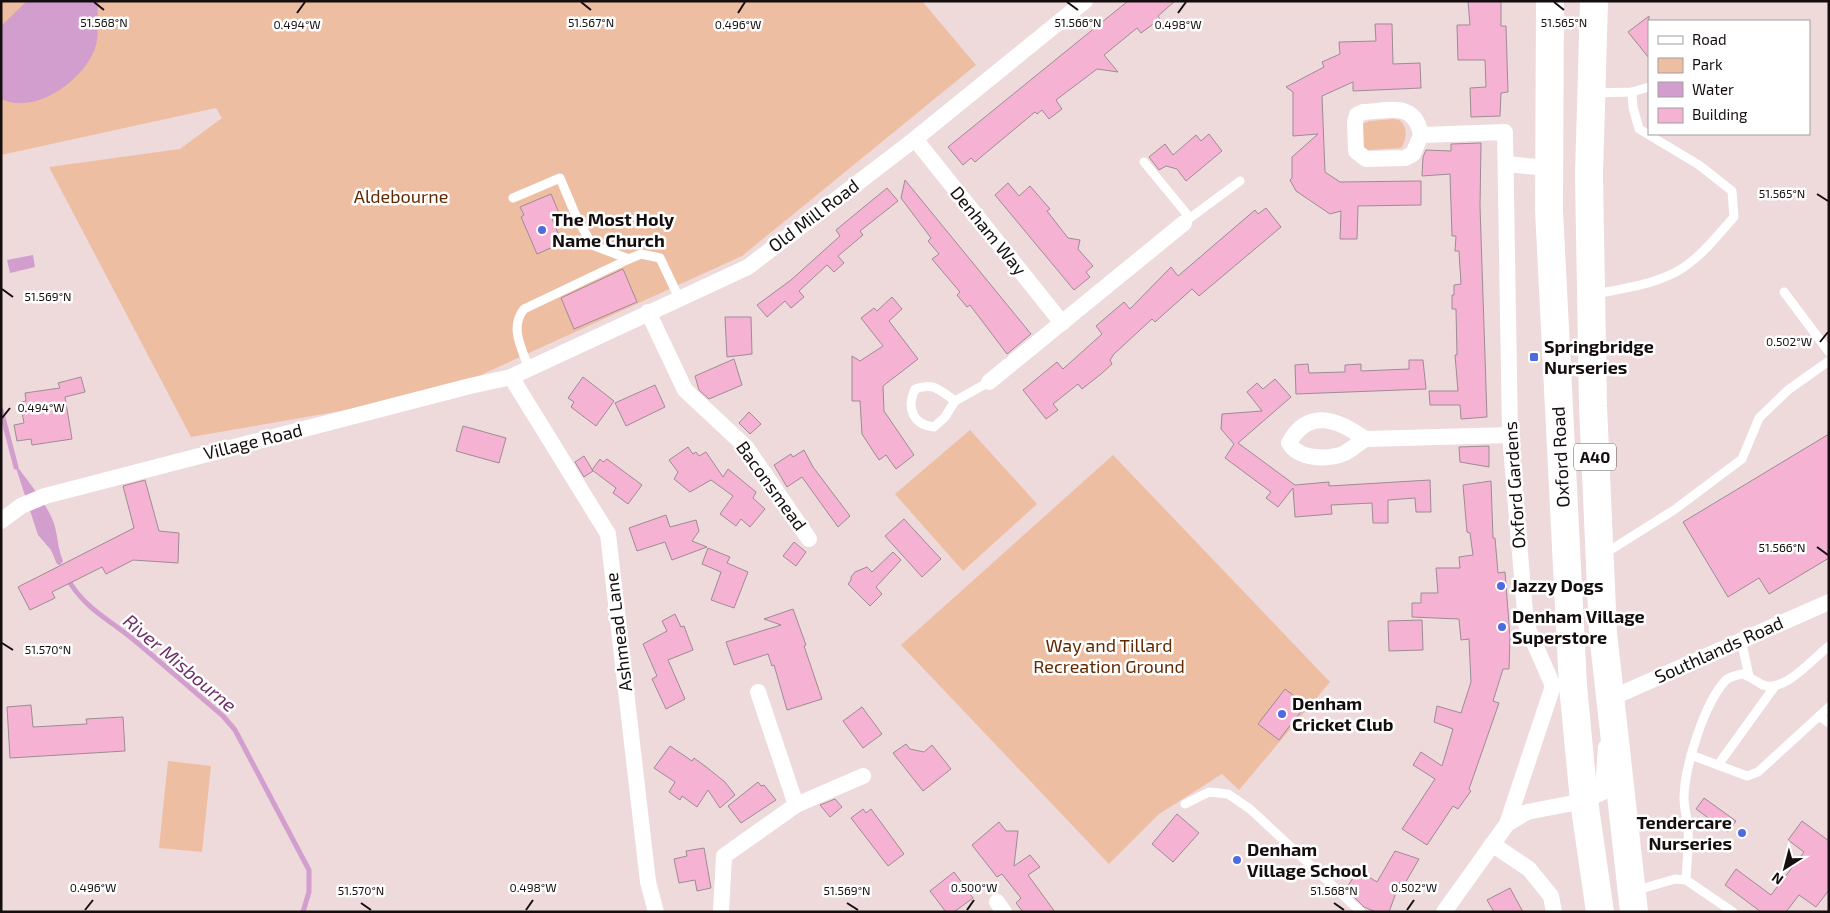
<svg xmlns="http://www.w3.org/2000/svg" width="1830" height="913" font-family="'Exo 2',sans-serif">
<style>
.green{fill:#eebea3}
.water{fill:#d29ecd}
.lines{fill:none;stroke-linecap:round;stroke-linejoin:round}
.stream{stroke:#d29ecd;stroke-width:5}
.building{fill:#f6b2d2;stroke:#9d8c94}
.service{stroke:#fff;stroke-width:9}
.minor{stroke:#fff;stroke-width:16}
.trunk{stroke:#fff;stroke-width:28}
.ticks{fill:none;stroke:#150e0f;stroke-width:2}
.poi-dot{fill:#4e6be0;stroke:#fff;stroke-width:2}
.labels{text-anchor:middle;stroke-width:5;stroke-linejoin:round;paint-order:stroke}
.shield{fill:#fff;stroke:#5b5657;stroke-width:1}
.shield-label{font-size:16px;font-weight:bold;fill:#150e0f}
.park-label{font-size:18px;fill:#612900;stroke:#fff}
.street-label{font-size:18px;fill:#150e0f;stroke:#fff}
.poi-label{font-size:18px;font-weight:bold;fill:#150e0f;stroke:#fff;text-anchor:start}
.water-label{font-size:19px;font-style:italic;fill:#6d2f69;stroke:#fff}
.ticks-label{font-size:12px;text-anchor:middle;fill:#150e0f;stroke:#fff;stroke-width:5;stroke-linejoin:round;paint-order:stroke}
</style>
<rect width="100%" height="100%" fill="#eed9db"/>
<g class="green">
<path d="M1,1H922L976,65L742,256L439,394L191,437L49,167L180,149L222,118L216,108L1,155Z"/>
<path d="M1393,119L1399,120C1408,126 1407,139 1401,148L1368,150L1363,148L1362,124L1370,121Z"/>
<path d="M970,430L1037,504L963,571L895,494Z"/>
<path d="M1113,455L1330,682L1239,790L1222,774L1159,814L1109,864L901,645Z"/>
<path d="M168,761L211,766L202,852L159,848Z"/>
</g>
<g class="water">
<path d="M27,1H98C96,18 101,34 94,51C81,82 35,115 1,99V26Z"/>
<path d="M33,255L35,267L10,273L7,260Z"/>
<path d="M14,462C26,479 50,507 55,527C58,539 58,549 63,561L60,565L57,564L51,550L38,535Z"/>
</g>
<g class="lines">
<g class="stream">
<path d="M1,410L16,467"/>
<path d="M70,583C87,609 106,618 129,636C161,662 192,690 223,716L235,730L309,870V892L303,912"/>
</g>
</g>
<g class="building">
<path d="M1128,1H1175L1158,16L1160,19L1141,33L1137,28L1104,55L1118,72L1097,69L1056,100L1062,109L1049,119L1042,110L1037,114L1035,112L975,162L971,158L963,165L948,147Z"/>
<path d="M1468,1H1501V26H1506L1508,92L1501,93L1500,116L1471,117L1470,88L1486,87L1485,60H1458L1457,25H1470Z"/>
<path d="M1649,16V58L1628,32Z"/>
<path d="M1375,24H1392L1393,64L1420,63L1421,88L1353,91V82L1322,96L1325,172L1340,182L1421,181V205L1358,206L1357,239H1340L1341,211L1330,214L1296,191L1290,180L1292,178V157L1318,134L1293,136V92L1286,87L1324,67L1322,62L1340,54L1339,42L1376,41Z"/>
<path d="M1209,134L1222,151L1186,181L1177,169L1166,166L1159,170L1149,157L1165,144L1173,155L1196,135L1201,141Z"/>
<path d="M1481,143L1480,206L1487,417L1461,419L1460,405H1430L1429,391H1458L1455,355H1457L1456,309H1452V295H1454V285L1461,284L1459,251H1455L1456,236H1452L1450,174L1422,176L1423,157L1426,150L1451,151V144Z"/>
<path d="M905,180L1031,334L1007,354L970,305L967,307L957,295L960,292L932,259L939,254L928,241L931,238L901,198Z"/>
<path d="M1008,183L1019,196L1030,186L1050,209L1047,211L1068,238L1080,240L1078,249L1093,266L1086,272L1090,277L1074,290L995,195Z"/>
<path d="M887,188L898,201L860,231L863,235L838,256L844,263L834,272L827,265L799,291L804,297L791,308L785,301L767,317L757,305L791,280L840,236L836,230Z"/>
<path d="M551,194L559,213L551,216L562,243L537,254L521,217L524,215L520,207Z"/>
<path d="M1266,208L1281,227L1199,296L1192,289L1155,322L1152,319L1114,354L1110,360L1112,364L1101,374L1082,389L1078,384L1053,404L1058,410L1046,419L1023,390L1057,362L1063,369L1102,334L1096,326L1124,302L1130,309L1171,267L1178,276L1255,210L1258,214Z"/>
<path d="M623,269L637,302L574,329L561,298Z"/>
<path d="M892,297L902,309L889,321L918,359L883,386L884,411L914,455L896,469L886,455L879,460L862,434L860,401H852V356L860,361L883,346L861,318L874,308L877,311Z"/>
<path d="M725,317H751L752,354L727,357Z"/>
<path d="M734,359L742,385L709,399L699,390L695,376Z"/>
<path d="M1409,360H1423L1426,389L1296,394L1295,365L1308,364L1309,373L1345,372V365L1361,364V371L1409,369Z"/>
<path d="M81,377L85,392L65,397L72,439L32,445L31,439L17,441L14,425L24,423L20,402L26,401L25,393L60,388L58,383Z"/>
<path d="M583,377L614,401L596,426L571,407L574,402L568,398Z"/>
<path d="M1275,379L1291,397L1238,443L1295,485L1329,482V486L1430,480L1431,512H1416L1415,498L1388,500V523H1373L1372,503L1331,505L1332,514L1295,517L1293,488L1278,507L1266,498L1271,492L1225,458L1234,444L1221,429L1222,414L1262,411L1247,392L1257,383L1263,389Z"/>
<path d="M655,385L665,407L626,426L615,403Z"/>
<path d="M749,412L761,424L750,434L739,423Z"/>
<path d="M463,426L506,438L499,463L456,451Z"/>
<path d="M1829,434V558L1769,594L1759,578L1728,597L1683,522Z"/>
<path d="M1489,446V467L1460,462L1459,447Z"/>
<path d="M688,447L693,454L696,452L699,456L706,452L723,477L728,469L756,492L753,498L765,509L750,527L741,519L736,526L720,514L733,496L711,480L690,492L674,479L678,472L669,460Z"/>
<path d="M804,450L813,467L850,516L838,527L802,477L787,487L774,465L791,454L793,457Z"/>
<path d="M584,456L593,471L584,477L575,462Z"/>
<path d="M600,459L603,462L607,459L642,485L628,504L613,493L616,488L592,470Z"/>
<path d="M145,480L159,531L179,533L178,563L133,560L106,574L102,567L52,592L55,598L30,610L18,587L134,528L123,486Z"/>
<path d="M1491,481L1493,538H1495L1498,573L1505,572L1510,637L1509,669H1503L1493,701L1499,703L1469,789L1471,791L1458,809L1453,806L1427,845L1402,829L1435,779L1413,765L1421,752L1442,766L1453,729L1434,722L1437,706L1461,713L1471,682L1469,639L1461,640L1459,619L1412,617V603H1421V593H1438L1436,568H1460L1459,557L1473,555L1470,533L1467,532L1463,485Z"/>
<path d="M666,515L670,527L696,520L699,531L692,541L707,547L672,560L665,542L637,551L629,528Z"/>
<path d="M904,519L941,559L922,577L885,536Z"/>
<path d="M794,542L806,552L796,566L783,556Z"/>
<path d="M708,548L730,557L727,563L748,572L734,608L711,600L721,572L702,564Z"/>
<path d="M893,552L901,560L876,587L882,594L870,606L848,584L851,580V577L855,572L867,567L872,572Z"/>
<path d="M793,609L806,645L804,646L822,699L787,710L774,665L772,666L768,654L734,665L726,642L781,625L764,619Z"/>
<path d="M675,614L681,627L684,626L693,650L668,660L685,699L666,709L652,679L657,676L643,644L667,631L662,621Z"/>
<path d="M1422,620L1423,650L1389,651L1388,621Z"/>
<path d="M1285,689L1306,705L1279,740L1258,724Z"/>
<path d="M31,705L33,727L87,724L86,719L123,717L125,751L10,758L7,707Z"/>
<path d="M862,707L882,734L863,748L843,721Z"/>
<path d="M906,744L910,749L924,752L932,745L951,769L923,791L893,753Z"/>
<path d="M670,746L692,761L694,758L705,766L725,782L735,795L720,808L708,790L697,807L682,796L680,800L669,792L675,782L654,768Z"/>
<path d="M758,782L761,786L764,785L776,800L741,823L728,806Z"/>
<path d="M1704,798L1736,821L1728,832L1696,809Z"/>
<path d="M835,799L842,807L830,817L820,805Z"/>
<path d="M863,809L866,813L871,809L904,854L888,866L851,818Z"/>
<path d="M1177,814L1199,833L1173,862L1152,844Z"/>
<path d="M1802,821L1829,841V890L1816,907L1799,895L1786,912H1761L1725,885L1736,869L1771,895L1804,852L1788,840Z"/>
<path d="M999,822L1006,831H1018L1014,866L1030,855L1040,867L1028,875L1055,912H1023L1016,903L1021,898L1002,874L997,877L972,845Z"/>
<path d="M704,848L711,888L697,891L695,880L679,883L674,859L687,856L686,851Z"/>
<path d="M1395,851L1419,859L1404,885L1400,882L1389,912H1376L1364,907L1346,889L1358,870L1377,882Z"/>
<path d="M954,872L973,898L954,912H946L930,891Z"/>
<path d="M1510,888L1523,912H1494L1487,900Z"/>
</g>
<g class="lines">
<g class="service">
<path d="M1595,93L1632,92L1649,87"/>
<path d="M1144,162L1190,218"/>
<path d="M513,198L560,178L576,216L592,245L629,259"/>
<path d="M1186,221L1240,181"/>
<path d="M1784,292L1829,352"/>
<path d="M1595,294C1622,289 1650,285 1674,273C1698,261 1717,236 1734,217L1732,191L1699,165L1639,129L1633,107L1632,92"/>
<path d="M529,369C522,348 509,328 524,309L629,259L641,254L660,258L679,298"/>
<path d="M955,401L945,417L934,427C913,425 906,408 915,389C934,382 939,390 955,401L989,382"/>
<path d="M1604,554L1674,510L1742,459L1759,418L1788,390L1829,361"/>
<path d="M1741,640L1749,676"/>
<path d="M1819,716L1829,723"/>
<path d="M1691,755L1747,776L1758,772L1829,707"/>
<path d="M1718,765L1775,686"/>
<path d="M1185,804L1209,792L1228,794L1250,809L1361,912"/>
<path d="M1686,880C1687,862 1689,844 1688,826C1687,817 1684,808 1684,799C1684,768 1704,704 1725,681C1728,677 1737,675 1742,674C1750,676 1756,682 1763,685C1785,693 1813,658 1829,646"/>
<path d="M1634,891L1675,879L1686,880L1733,912"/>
</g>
<g class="minor">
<path d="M1421,135L1413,154L1405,158L1366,159L1356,151L1355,122L1357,115L1363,112C1390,111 1415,101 1421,135L1505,132L1510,435L1526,624L1553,686L1507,824L1444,912"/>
<path d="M915,139L1062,323"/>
<path d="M1506,164L1549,168"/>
<path d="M648,312L685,390L746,447L809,539"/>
<path d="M511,377L608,534L648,882L656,912"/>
<path d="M989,382L1184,223"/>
<path d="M1365,439C1359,443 1352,449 1345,453C1329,460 1299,460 1289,443C1308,408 1338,419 1365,439L1510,435"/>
<path d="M1,521L21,506L45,496L470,386L511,377L748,267L915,139L1085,1"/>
<path d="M758,692L796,805"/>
<path d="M1609,705V699L1829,602"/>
<path d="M1507,824L1527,812L1584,801L1603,792L1606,747"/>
<path d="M1492,844L1529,869L1551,896L1554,912"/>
<path d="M997,902L1004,912"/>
<path d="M721,912L724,856L796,805L863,776"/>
</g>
<g class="trunk">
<path d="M1550,1L1549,210L1573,686L1584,801L1600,912"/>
<path d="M1594,1L1589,175L1593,406L1603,633L1634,912"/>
</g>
</g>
<path class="ticks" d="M94,2L104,10M581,2L591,10M1067,2L1078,10M1554,2L1564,10M297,13L305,2M738,13L745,2M1178,13L1186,2M1817,194L1828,201M2,289L13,297M1820,342L1828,332M2,418L10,408M1817,547L1828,555M2,643L13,650M361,903L371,910M847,903L858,910M1334,903L1344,910M85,910L93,900M526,910L533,900M967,910L974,900M1407,910L1414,900"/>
<g class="poi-dot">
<circle cx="542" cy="230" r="5"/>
<rect x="1529" y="352" width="10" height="10" rx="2.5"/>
<circle cx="1501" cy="586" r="5"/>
<circle cx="1502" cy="627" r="5"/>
<circle cx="1282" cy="714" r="5"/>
<circle cx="1742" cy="833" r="5"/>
<circle cx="1237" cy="860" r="5"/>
</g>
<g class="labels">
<rect class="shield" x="1574" y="443.5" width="42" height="27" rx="4"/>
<g class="shield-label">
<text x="1595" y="463">A40</text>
</g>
<g class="park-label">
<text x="401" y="203">Aldebourne</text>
<text x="1109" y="652">Way and Tillard<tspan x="1109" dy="21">Recreation Ground</tspan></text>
</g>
<g class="street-label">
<text transform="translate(814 216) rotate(-37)" y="6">Old Mill Road</text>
<text transform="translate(988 231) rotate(51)" y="6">Denham Way</text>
<text transform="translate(253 442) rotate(-14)" y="6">Village Road</text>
<text transform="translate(1561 457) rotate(-93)" y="6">Oxford Road</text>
<text transform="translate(1515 485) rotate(-94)" y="6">Oxford Gardens</text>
<text transform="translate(771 486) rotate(54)" y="6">Baconsmead</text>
<text transform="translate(619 632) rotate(-97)" y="6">Ashmead Lane</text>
<text transform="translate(1719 650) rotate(-24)" y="6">Southlands Road</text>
</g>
<g class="poi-label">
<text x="552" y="226">The Most Holy<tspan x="552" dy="21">Name Church</tspan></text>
<text x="1544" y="353">Springbridge<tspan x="1544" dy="21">Nurseries</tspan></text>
<text x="1511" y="592">Jazzy Dogs</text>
<text x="1512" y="623">Denham Village<tspan x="1512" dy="21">Superstore</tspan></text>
<text x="1292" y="710">Denham<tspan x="1292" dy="21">Cricket Club</tspan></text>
<text x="1732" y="829" text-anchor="end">Tendercare<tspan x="1732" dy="21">Nurseries</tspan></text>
<text x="1247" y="856">Denham<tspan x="1247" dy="21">Village School</tspan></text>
</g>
<g class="water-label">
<text transform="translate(180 663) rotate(40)" y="7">River Misbourne</text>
</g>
</g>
<g class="ticks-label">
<text x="104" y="27">51.568°N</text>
<text x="591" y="27">51.567°N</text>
<text x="1078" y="27">51.566°N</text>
<text x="1564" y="27">51.565°N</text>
<text x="297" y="29">0.494°W</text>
<text x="738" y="29">0.496°W</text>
<text x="1178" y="29">0.498°W</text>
<text x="1782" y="198">51.565°N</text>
<text x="48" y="301">51.569°N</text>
<text x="1789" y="346">0.502°W</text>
<text x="41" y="412">0.494°W</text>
<text x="1782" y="552">51.566°N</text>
<text x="48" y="654">51.570°N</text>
<text x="93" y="892">0.496°W</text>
<text x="533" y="892">0.498°W</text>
<text x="974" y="892">0.500°W</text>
<text x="1414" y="892">0.502°W</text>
<text x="361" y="895">51.570°N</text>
<text x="847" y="895">51.569°N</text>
<text x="1334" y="895">51.568°N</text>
</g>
<rect width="1830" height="913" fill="none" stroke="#150e0f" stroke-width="5"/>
<rect x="1648" y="20" width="162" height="115" fill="#ffffff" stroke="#a19f9f"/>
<rect x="1658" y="36" width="25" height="8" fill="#ffffff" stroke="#a19f9f"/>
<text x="1692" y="45" font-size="15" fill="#150e0f">Road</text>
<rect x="1658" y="58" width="25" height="15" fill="#eebea3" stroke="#a19f9f"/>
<text x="1692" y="70" font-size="15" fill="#150e0f">Park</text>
<rect x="1658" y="82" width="25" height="15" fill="#d29ecd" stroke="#a19f9f"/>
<text x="1692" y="95" font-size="15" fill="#150e0f">Water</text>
<rect x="1658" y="108" width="25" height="15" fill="#f6b2d2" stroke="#a19f9f"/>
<text x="1692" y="120" font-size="15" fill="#150e0f">Building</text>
<g transform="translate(1785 868) rotate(216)" stroke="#ffffff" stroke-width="4" paint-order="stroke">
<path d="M0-4L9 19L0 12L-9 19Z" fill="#150e0f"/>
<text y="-8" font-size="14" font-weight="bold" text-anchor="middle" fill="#150e0f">N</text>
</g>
</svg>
